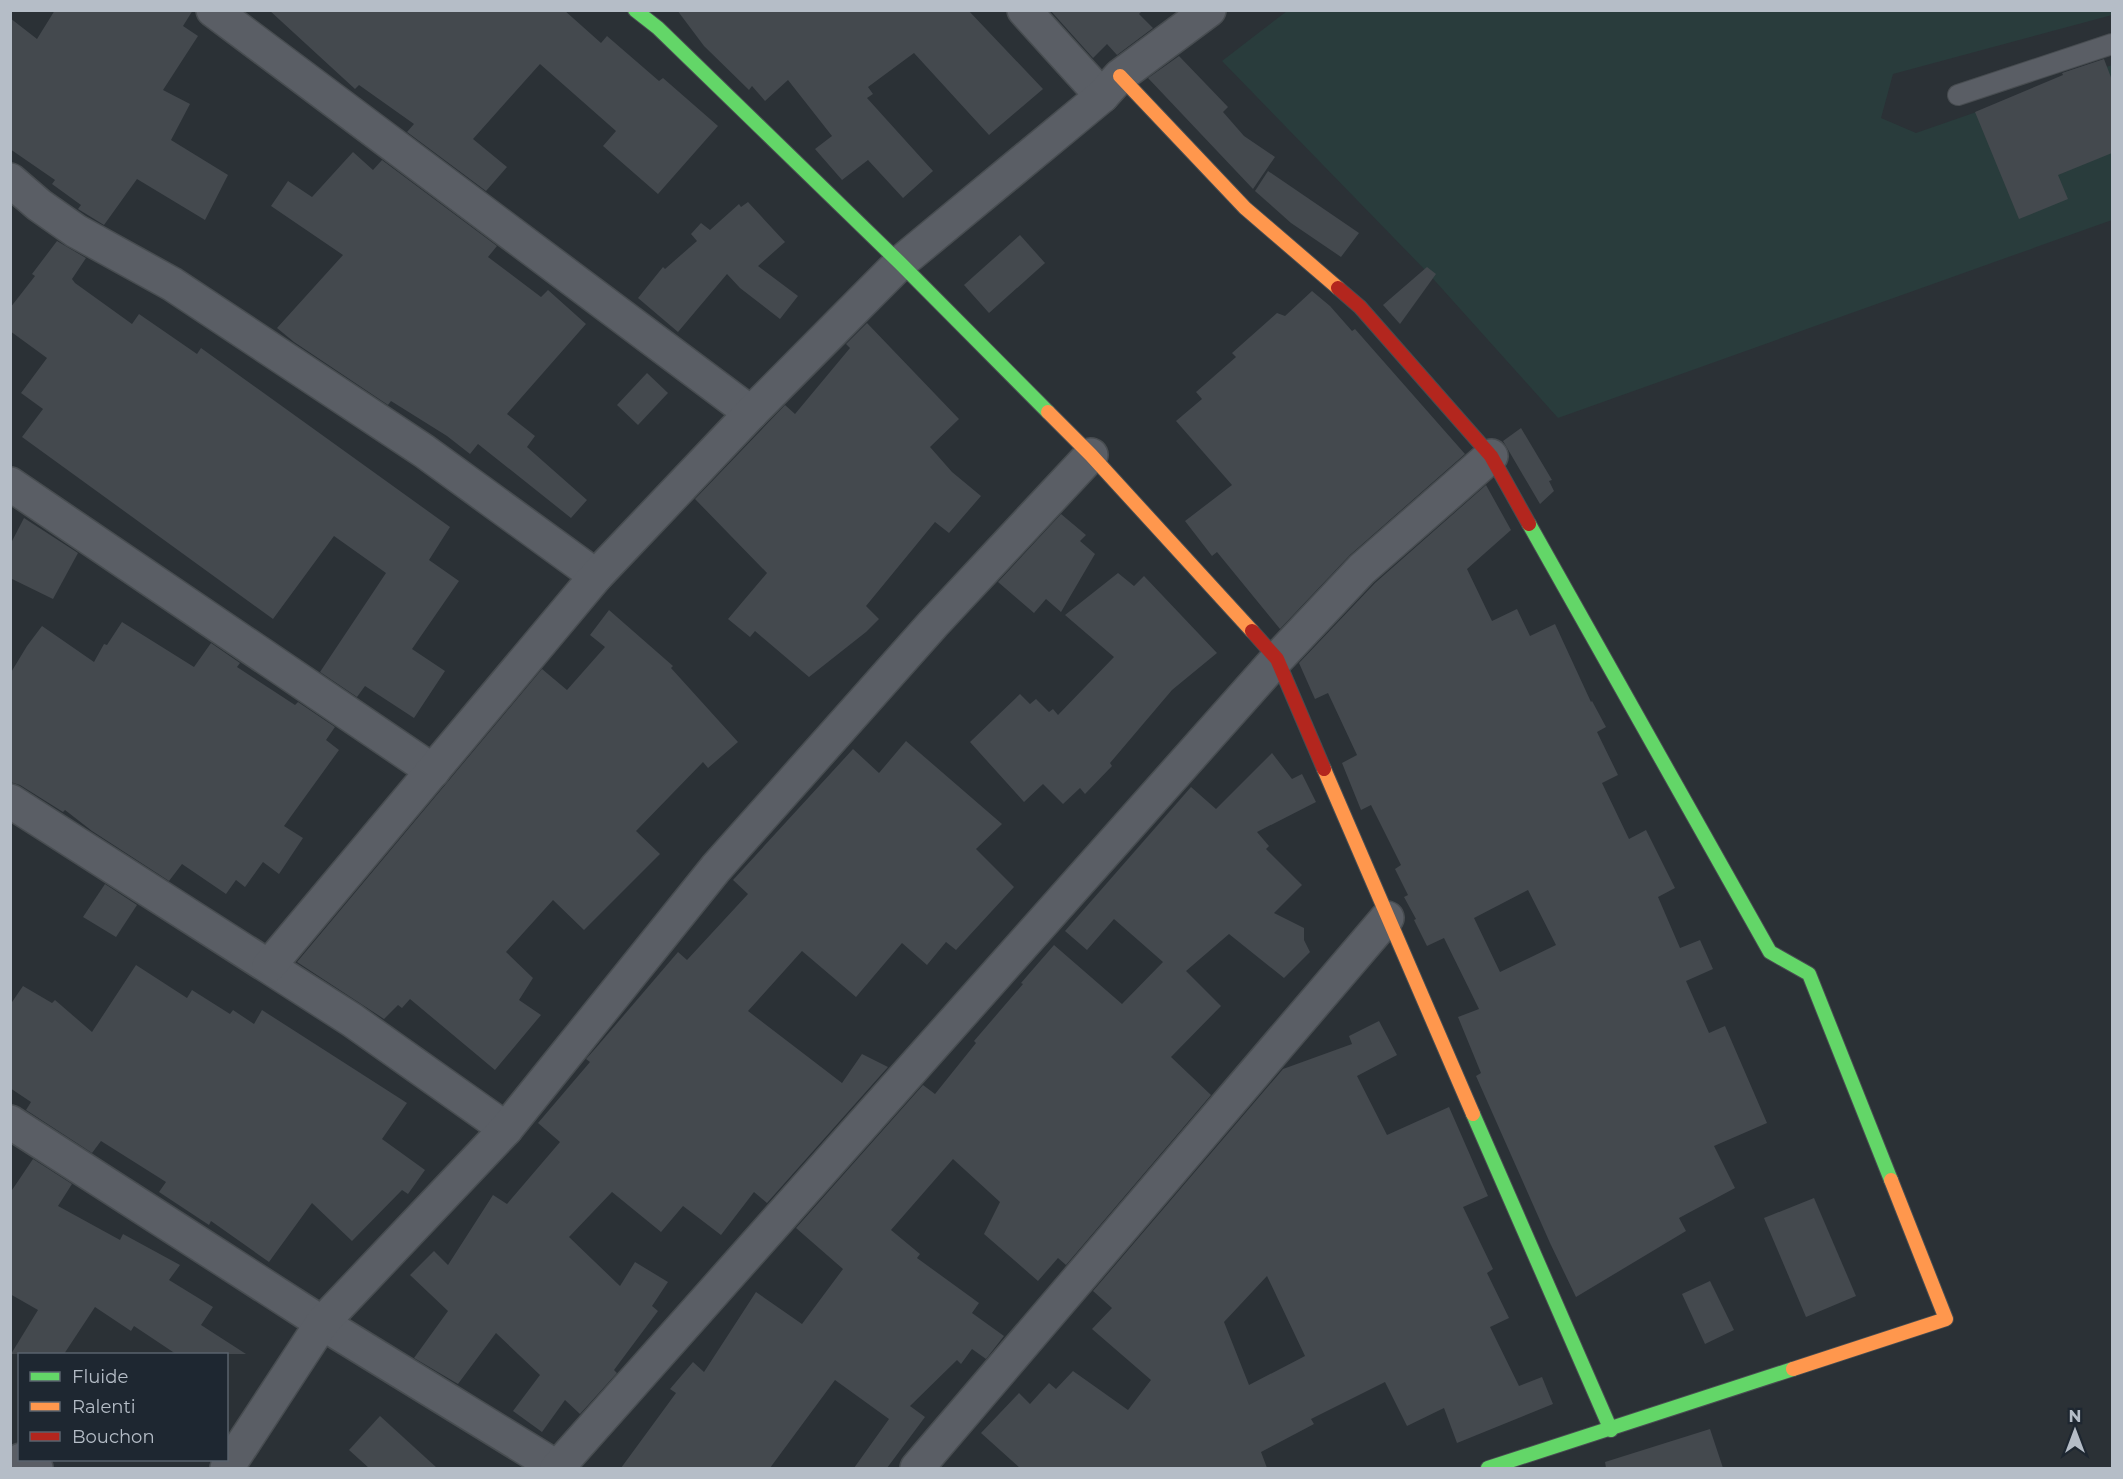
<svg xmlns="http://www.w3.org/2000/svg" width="2123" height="1479" font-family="Montserrat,sans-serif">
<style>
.green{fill:#293c3c}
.building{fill:#44494e;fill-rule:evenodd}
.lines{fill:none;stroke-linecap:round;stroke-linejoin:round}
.lane-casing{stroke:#484d51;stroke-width:22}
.street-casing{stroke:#484d51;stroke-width:36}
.fast-casing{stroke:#484d51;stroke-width:16}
.slow-casing{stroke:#484d51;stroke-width:16}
.jam-casing{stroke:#484d51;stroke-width:16}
.lane{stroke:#5a5e65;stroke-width:20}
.street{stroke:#5a5e65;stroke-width:33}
.fast{stroke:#63d668;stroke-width:14}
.slow{stroke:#ff974d;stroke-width:14}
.jam{stroke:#b3261e;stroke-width:14}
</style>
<rect width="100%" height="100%" fill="#2b3136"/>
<path class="green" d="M1287,11H2112V15L1893,74L1881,118L1916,133L2112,65V220L1558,418L1427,272L1222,61Z"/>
<g class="building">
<path d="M55,10H193L183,26L198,36L163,90L190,104L171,140L228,175L205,220L137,179L104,225L78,209L81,205L52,184L55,180L10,149V18L37,39Z"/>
<path d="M269,10H564L601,43L607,36L659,81L663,78L718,126L658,194L603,146L616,131L540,64L473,139L507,167L486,191L407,132L414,124L359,85L355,89Z"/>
<path d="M677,10H968L1043,89L989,135L914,53L868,87L873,94L867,98L933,171L903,198L868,160L842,180L815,149L832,136L788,80L765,101L752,86L749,90L704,46Z"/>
<path d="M1050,10H1143L1139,14L1153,28L1117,55L1107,44L1093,58Z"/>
<path d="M1179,56L1228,107L1223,112L1244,136L1275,157L1253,189L1148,78Z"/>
<path d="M2104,59L2112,80V153L2058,175L2068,199L2019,219L1975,112L2063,75L2062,73Z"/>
<path d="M353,152L373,170L382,160L497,246L488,257L541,297L548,290L586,324L507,414L535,436L527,447L587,500L571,518L478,444L470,454L447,436L391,401L388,405L294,342L277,328L343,255L271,206L288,181L312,197Z"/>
<path d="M1268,171L1359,233L1341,257L1291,223L1255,191Z"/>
<path d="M748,202L785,242L758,266L798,296L780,319L740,288L727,274L678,332L638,298L663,267L665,269L697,241L691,234L701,223L710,230L739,204L741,207Z"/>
<path d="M1020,235L1045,263L989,313L964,285Z"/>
<path d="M57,241L86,258L72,279L75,283L132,324L139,314L197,354L201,348L450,527L429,560L459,581L412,649L445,671L414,718L365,686L357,697L320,672L386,573L334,536L273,619L22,437L43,409L21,393L47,358L10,331V308L35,276L32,274Z"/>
<path d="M1427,267L1436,274L1400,324L1383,305Z"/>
<path d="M1312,291L1330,306L1352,331L1355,329L1465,454L1350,555L1280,629L1217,552L1212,556L1185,521L1232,485L1176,421L1202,399L1196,392L1236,357L1232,353L1277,313L1285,316Z"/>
<path d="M867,323L959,419L930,447L952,472L981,496L949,533L935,522L866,606L879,619L866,632L809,677L755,631L750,637L728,619L767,573L695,499L785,405L795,414L850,348L846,344Z"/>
<path d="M647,373L668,393L638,425L617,405Z"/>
<path d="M1521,428L1552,480L1549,481L1554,491L1540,504L1503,441Z"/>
<path d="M1486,485L1511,530L1467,569L1492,621L1517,609L1530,636L1555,624L1591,702L1592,701L1606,727L1597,732L1618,775L1602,783L1629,839L1646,830L1675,888L1658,897L1680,948L1700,940L1713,969L1686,981L1709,1033L1725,1026L1767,1123L1714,1146L1735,1188L1679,1218L1686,1231L1576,1297L1550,1243L1476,1076L1481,1073L1458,1017L1479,1009L1444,938L1427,946L1414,920L1416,919L1404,897L1408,895L1395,869L1401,865L1371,805L1361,810L1342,763L1357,755L1328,693L1315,699L1299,663L1375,583ZM1528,890L1556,945L1500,972L1474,918Z"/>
<path d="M1061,514L1086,535L1080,541L1095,554L1061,612L1046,599L1034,613L998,582Z"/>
<path d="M24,518L78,553L53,599L10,578V545Z"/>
<path d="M1118,573L1134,586L1144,576L1217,653L1172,690L1110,763L1112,766L1085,794L1080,788L1063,804L1043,784L1024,802L970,742L1020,694L1030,704L1036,699L1049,712L1053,709L1058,715L1114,657L1065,615Z"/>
<path d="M609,610L673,666L671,668L738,742L708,768L703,762L636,831L660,854L584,930L553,900L506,952L533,978L519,1000L541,1015L495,1070L410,999L402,1008L398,1005L384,1019L297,962L542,669L567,690L605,647L590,635Z"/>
<path d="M122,622L194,667L211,643L240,663L237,667L295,705L298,702L335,727L326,740L339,750L284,826L303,838L279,874L263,862L245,887L236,880L226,894L182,864L169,881L92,831L65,810L63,812L20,785L10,782V674L27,646L42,626L94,662L104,644L107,645Z"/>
<path d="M906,741L1002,824L976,849L1014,887L956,950L946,942L927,965L902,943L856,997L802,951L748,1011L842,1083L862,1054L888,1067L767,1203L754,1192L721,1235L683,1206L661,1232L612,1192L569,1237L620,1286L635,1262L668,1282L652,1306L658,1311L614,1370L617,1373L580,1414L565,1400L542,1432L513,1411L540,1375L496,1333L458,1384L414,1358L448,1311L410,1275L434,1251L448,1265L493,1195L507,1204L560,1142L538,1123L590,1062L586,1059L594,1050L678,952L687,960L748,894L733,880L853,749L879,773Z"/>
<path d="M1272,753L1292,779L1302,774L1316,802L1257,832L1269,846L1266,849L1302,885L1274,913L1304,928V940L1310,952L1284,978L1229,934L1186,971L1221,1006L1171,1057L1211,1095L1066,1265L1058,1258L1038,1281L984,1234L1000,1202L953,1159L891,1230L920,1254L917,1258L979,1303L972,1313L1004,1336L986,1359L972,1349L961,1364L957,1360L910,1406L925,1417L887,1468H854L889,1419L835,1380L770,1468H621L676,1393L670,1389L693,1362L704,1372L756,1292L802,1324L843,1269L796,1228L923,1085L935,1094L976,1043L974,1041L1023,984L1021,983L1054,945L1122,1004L1163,962L1114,919L1087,950L1065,931L1191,787L1216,809Z"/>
<path d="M105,884L137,905L116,937L83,917Z"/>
<path d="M136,965L187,998L192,990L230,1014L233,1010L254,1024L262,1010L407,1103L382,1139L425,1170L408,1194L402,1190L352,1241L312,1203L269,1262L211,1221L209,1225L159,1192L166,1182L101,1141L92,1153L26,1110L31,1102L10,1088V1005L23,986L52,1003L55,1000L92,1032Z"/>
<path d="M1379,1021L1397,1055L1357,1076L1387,1135L1449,1107L1488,1196L1463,1207L1493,1269L1487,1273L1509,1318L1490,1327L1519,1386L1542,1377L1553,1404L1457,1443L1444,1408L1407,1426L1385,1382L1311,1419L1314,1424L1261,1452L1267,1468H1020L981,1433L1019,1393L1030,1404L1049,1383L1056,1389L1073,1371L1128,1410L1151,1380L1092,1329L1112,1308L1093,1291L1283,1069L1352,1044L1349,1036ZM1267,1276L1305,1356L1249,1385L1224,1322Z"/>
<path d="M33,1159L72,1184L58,1206L120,1240L123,1234L180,1265L169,1280L213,1307L201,1325L246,1354H176L134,1326L131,1331L95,1307L64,1354H11L38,1310L10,1294V1193Z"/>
<path d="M1814,1198L1856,1296L1806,1317L1764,1218Z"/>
<path d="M1710,1281L1734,1330L1705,1344L1682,1294Z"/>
<path d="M380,1416L437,1468H369L349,1450Z"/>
<path d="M1710,1429L1723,1468H1606L1605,1462Z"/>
</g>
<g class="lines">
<g class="lane-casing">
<path id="lane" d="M1958,95L2112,44"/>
</g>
<g class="street-casing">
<g id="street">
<path d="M213,10L751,413"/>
<path d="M1024,10L1102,96"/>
<path d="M10,180L39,205L76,231L172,284L424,451L596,576"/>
<path d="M10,484L433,771"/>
<path d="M10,801L352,1020L506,1129"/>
<path d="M269,966L596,576L751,413L900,263L1102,96L1120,76L1209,10"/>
<path d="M10,1122L322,1323L558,1468"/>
<path d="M21,1460L36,1468"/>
<path d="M227,1468L322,1323L506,1129L716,868L933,624L1091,455"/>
<path d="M557,1468L1277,659L1362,569L1491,456"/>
<path d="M917,1468L1387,918"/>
</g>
</g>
<g class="fast-casing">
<g id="fast">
<path d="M635,10L658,28L900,263L1048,412"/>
<path d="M1529,524L1770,952L1809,974L1891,1180"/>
<path d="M1473,1114L1611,1430"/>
<path d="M1488,1468L1793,1369"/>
</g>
</g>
<g class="slow-casing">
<g id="slow">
<path d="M1120,76L1245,208L1338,288"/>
<path d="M1048,412L1091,455L1252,631"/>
<path d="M1324,769L1473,1114"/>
<path d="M1793,1369L1946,1319L1891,1180"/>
</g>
</g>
<g class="jam-casing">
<g id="jam">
<path d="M1338,288L1360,307L1491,456L1529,524"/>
<path d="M1252,631L1277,659L1324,769"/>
</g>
</g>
<use href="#lane" class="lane"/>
<use href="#street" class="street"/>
<use href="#fast" class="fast"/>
<use href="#slow" class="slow"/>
<use href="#jam" class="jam"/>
</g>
<rect width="2123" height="1479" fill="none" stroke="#b5bdc7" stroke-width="24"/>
<rect x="18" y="1353" width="210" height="108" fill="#1e2731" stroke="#5a636d" stroke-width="1.5"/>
<rect x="30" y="1372" width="30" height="9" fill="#63d668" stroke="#5a636d" stroke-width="1.5"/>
<text x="72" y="1383" font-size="18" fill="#b5bdc7">Fluide</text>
<rect x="30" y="1402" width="30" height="9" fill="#ff974d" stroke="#5a636d" stroke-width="1.5"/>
<text x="72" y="1413" font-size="18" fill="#b5bdc7">Ralenti</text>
<rect x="30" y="1432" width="30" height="9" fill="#b3261e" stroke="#5a636d" stroke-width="1.5"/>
<text x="72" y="1443" font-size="18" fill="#b5bdc7">Bouchon</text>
<g transform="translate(2075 1431)" stroke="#1e2731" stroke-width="4.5" paint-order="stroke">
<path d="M0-4.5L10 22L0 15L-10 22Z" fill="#b5bdc7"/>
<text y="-9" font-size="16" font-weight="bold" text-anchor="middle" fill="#b5bdc7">N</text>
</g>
</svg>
